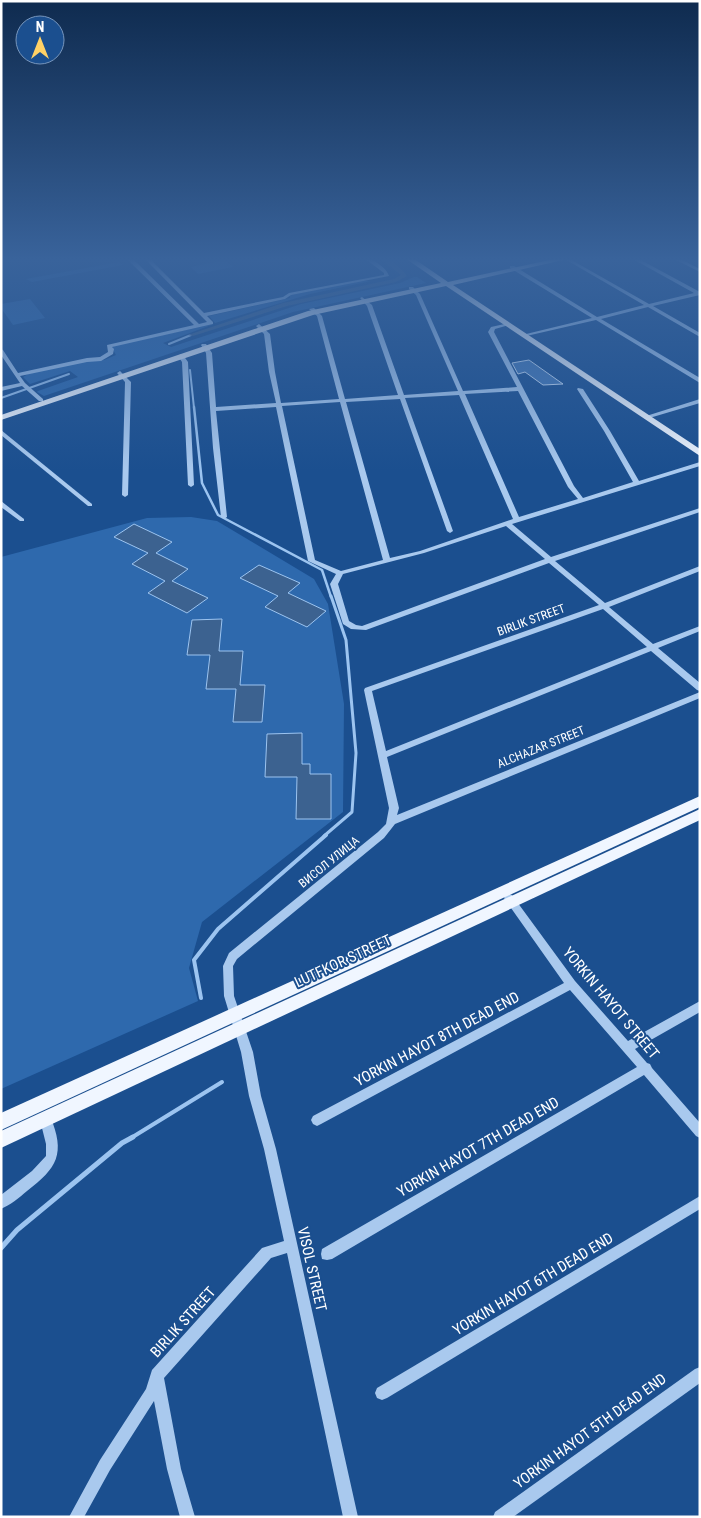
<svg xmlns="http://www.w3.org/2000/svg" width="701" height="1518" font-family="'Roboto Condensed',sans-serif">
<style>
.green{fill:#2e69ad}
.water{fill:#3c6290;stroke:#9cc4f0}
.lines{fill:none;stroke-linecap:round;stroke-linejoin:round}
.stream-far4{stroke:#9cc4f0;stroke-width:2}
.stream-far3{stroke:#9cc4f0;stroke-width:2.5}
.stream-far2{stroke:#9cc4f0;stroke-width:3}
.stream-far1{stroke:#9cc4f0;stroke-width:4}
.stream{stroke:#9cc4f0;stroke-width:5}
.canal{fill:#3c6290;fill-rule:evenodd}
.building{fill:#4478b7;stroke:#cfe3fa}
.minor{fill:#a9c9ee;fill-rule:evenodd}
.major{fill:#f0f6ff;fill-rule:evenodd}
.labels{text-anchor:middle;stroke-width:4;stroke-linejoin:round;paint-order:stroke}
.street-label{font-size:12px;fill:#fff;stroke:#1b4f8f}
.near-street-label{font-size:15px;fill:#fff;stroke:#1b4f8f}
</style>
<rect width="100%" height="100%" fill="#1b4f8f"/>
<g class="green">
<path d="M225,260L233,267L198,274L191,267Z"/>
<path d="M119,262L123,265L32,282L26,279Z"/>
<path d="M414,277H417L426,283L293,312L44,396L37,392L38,391L78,377L70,371L30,384L23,377L28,374L85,361L104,360L116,355L112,348L115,345L214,324L163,343L171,347L301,304L400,283Z"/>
<path d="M360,281H371L310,294L215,323L209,316L290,298V295Z"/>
<path d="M30,299L45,318L13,325L1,308V304Z"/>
<path d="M191,517L217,521L314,579L328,604L344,704L343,812L202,922L189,968L198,1001L1,1089V557L147,518Z"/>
</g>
<g class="water">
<path d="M134,524L172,542L156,553L188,569L172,581L208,598L187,613L148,593L165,581L132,564L148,553L114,537Z"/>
<path d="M259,565L300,583L288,593L326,611L307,627L265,607L278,596L240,578Z"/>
<path d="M222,619L219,651H243L240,685H265L262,722H233L236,689H206L210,655H187L192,620Z"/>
<path d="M302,733V764H310V774H331V819H296L297,777H265L267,734Z"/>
</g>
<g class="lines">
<g class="stream-far4">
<path d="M169,344L191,335"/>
<path d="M190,370L194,408"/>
<path d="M1,398L69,374"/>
</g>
<path class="stream-far3" d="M194,407L202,483L218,515L322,570L331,597"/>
<path class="stream-far2" d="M324,836L352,812L356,753L346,640L331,596"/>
<g class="stream-far1">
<path d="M201,998L194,960L218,929L326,835"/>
<path d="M131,1138L222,1082"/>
</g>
<path class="stream" d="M1,1248L17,1230L122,1143L133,1137"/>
<path class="canal" d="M379,258C390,258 401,267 407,276L396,282L287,306L193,336L188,335L283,303L394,279L401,275Z"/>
</g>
<path class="building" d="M529,360L563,384L543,385L525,372L518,374L512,363Z"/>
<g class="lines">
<g class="minor">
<path d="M128,258H132L199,324L207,322L144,258H149L204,313L283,297L289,293L384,275V273L364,258C372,258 387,268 389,276L291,295L285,299L207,316L213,322V324L112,347L114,349L113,354L101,361L87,362L20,376L25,383L43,399V401H39L22,386L1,391V387L20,383L1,355V349L3,350L18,373L87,358L100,357L108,352L107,345L194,325L128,260Z"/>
<path d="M563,258H568L649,304L694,293L631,258H637L700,292V295L653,306L700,333V337L648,307L601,319L700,378V383L596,320L522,337V335L592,318L510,268V266H514L597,317L644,305Z"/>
<path d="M672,258H678L700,269V272Z"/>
<path d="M409,287H413L420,294L463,391L517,387L488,332L491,327L509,323V325L495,329L494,332L574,486L583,498L633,482L604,431L577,389L578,388L583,389L610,431L639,481L700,462V466L512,524L551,557L700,508V512L555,561L605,603L700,566V571L609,607L653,644L700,626V631L658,648L700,683V691L697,690L651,651L387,757L399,808L397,815L700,692V698L395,824L384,838L237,959L233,966L234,996L253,1052L261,1096L276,1149L358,1517H343L287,1253L271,1258L164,1378L181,1469L195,1517H180L167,1469L154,1401L110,1470L84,1517H69L100,1460L146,1389L152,1370L262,1248L284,1241L264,1149L249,1096L241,1052L224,996L223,966L229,953L378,832L386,824L389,808L364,690L365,688L599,605L549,563L366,630L351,629L343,624L330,584L336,574L308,561L276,407L216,411L227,517L224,519L221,517L213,448L206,353L201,345L202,344H206L212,353L216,407L276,403L269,372L264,334L256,326L259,324L270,334L275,372L281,403L339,399L317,316L309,309L314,308L322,316L345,399L398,395L367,306L360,298L362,297L372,305L404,395L458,391L416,295L409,289ZM518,391L568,487L578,499L519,517L465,394ZM459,395L513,519L420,551L390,558L346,402L400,399L447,531L450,533L453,531L405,398ZM340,402L383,560L341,571L315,560L282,406ZM506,526L545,559L362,626L356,625L349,621L338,584L343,574L424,553ZM603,609L647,647L386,751L372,691Z"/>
<path d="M181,354L183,355L188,362L194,485L191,487L188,485L182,362L178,356Z"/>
<path d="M120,371L131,382L128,495L125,497L122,495L125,382L117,373Z"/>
<path d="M700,399V403L646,419L643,417Z"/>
<path d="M1,430L92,504V506H88L1,435Z"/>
<path d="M1,501L24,519V521H20L1,507Z"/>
<path d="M509,894L512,895L575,981L628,1041L700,1001V1012L635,1049L647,1063L650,1064L652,1068L700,1123V1138L696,1136L644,1075L332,1259L327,1260L322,1259L321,1254L322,1249L637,1067L570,990L321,1124L317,1126L313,1124L311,1120L313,1116L564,983L506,901L504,898L506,895Z"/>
<path d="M46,1114L50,1116C66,1154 57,1168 27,1191C19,1198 10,1205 1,1209V1195L32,1171L46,1156V1144L40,1120L42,1116Z"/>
<path d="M700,1196V1209L387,1398L382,1400L377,1398L375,1393L377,1388Z"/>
<path d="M700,1367V1383L513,1517H493L495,1512L695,1369Z"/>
</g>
<g class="major">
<path d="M405,258H413L448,282L559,258H572L453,285L700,449V456L446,286L313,315L1,420V415L308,311L441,283Z"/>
<path d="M700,796V807L1,1130V1113Z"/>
<path d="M700,809V820L1,1148V1131Z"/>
</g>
</g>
<linearGradient id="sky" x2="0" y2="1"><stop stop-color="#0f2b4f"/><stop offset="0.55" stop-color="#39639b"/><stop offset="1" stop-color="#39639b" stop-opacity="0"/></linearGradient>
<rect width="701" height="471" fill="url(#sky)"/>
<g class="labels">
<g class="street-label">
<text transform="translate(531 620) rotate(-20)" y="4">BIRLIK STREET</text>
<text transform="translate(541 747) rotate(-22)" y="4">ALCHAZAR STREET</text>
<text transform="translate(329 862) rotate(-39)" y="4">ВИСОЛ УЛИЦА</text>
</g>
<g class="near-street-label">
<text transform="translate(343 961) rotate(-25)" y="5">LUTFKOR STREET</text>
<text transform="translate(611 1003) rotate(50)" y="5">YORKIN HAYOT STREET</text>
<text transform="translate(437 1039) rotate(-28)" y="5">YORKIN HAYOT 8TH DEAD END</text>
<text transform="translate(478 1147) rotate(-30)" y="5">YORKIN HAYOT 7TH DEAD END</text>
<text transform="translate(312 1269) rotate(77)" y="5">VISOL STREET</text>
<text transform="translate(533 1284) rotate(-31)" y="5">YORKIN HAYOT 6TH DEAD END</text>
<text transform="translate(183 1322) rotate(-48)" y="5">BIRLIK STREET</text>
<text transform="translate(590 1431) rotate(-36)" y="5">YORKIN HAYOT 5TH DEAD END</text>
</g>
</g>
<rect width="701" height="1518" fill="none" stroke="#ffffff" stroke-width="5"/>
<g transform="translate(40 40)"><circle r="24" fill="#1b4f8f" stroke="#7695bc"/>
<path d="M0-4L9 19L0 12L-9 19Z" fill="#ffd166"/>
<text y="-8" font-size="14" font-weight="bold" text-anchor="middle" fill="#ffffff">N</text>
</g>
</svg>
